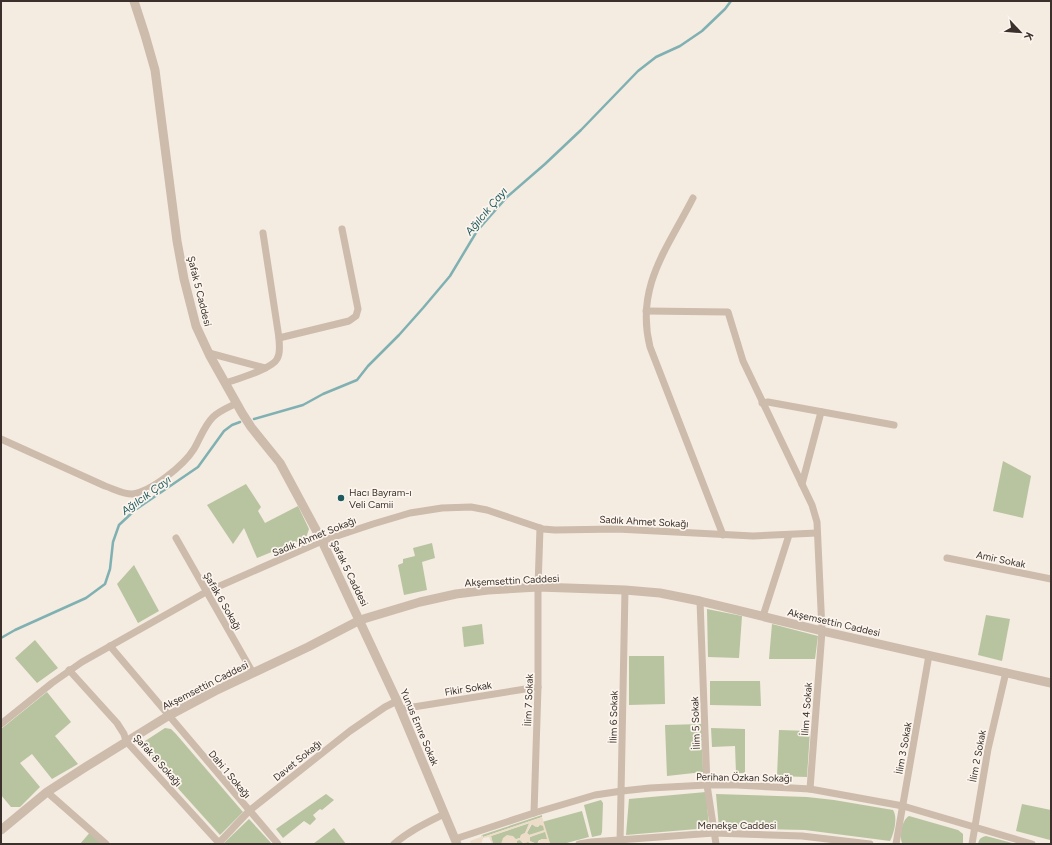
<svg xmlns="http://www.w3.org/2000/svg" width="1052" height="845" font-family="Figtree,sans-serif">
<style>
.green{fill:#b8c4a0}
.plaza{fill:#ecdcc8;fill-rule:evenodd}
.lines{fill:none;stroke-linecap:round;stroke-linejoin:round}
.stream{stroke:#7fb0b2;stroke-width:2.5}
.minor{stroke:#cdbbac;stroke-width:7}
.tertiary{stroke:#cdbbac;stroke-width:9}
.poi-dot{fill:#1f5a5e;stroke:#fbf5ee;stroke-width:1.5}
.labels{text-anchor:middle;stroke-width:3.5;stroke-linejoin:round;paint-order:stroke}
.street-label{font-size:10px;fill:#3b302b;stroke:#fbf5ee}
.poi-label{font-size:10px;fill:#3b302b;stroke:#fbf5ee;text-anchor:start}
.water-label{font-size:11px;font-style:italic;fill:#1f5a5e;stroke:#fbf5ee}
</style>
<rect width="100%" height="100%" fill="#f4ebe1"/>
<g class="green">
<path d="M1003,461L1031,476L1023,518L993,511Z"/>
<path d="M246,484L261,507L258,511L265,523L298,506L309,529L306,538L257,558L244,528L233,544L207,505Z"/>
<path d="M432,543L435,558L422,562L427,590L404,595L398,565L403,563V559L415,556L413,548Z"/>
<path d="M134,565L159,611L138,623L117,584Z"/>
<path d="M707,609L742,616L739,658L708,657Z"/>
<path d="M986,615L1010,619L1002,661L978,655Z"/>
<path d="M482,624L484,644L464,647L462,627Z"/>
<path d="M772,624L818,636L815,659H769Z"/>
<path d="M35,640L58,668L37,683L15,658Z"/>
<path d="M629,656H664L665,704L629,705Z"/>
<path d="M710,681H760L761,706L710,705Z"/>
<path d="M47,692L71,722L55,736L78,764L52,779L32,754L20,763L40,787L20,807H11L1,795V729Z"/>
<path d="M702,724L703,772L667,776L665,725Z"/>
<path d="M165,728L171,729L176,734L243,812L220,835L139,745Z"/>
<path d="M711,728L745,729V773H736L735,746L712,747Z"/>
<path d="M779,730L810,731L807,777L777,776Z"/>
<path d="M706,792L709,828L626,835L629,799Z"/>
<path d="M326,794L334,800L322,810L320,809L313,815L316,819L310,825L304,821L283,838L276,829Z"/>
<path d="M716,794L807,797L834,800L893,810C898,817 894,834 890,841L805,830L719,828Z"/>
<path d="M601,800L603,803L602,832L601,835L592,837L584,805Z"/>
<path d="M1022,804L1051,810L1050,840L1016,831Z"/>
<path d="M582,811L589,837L563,844H549L547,835V840H539L537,844L529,841L530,837L545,831L529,835L527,833L532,824L538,827L542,822Z"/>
<path d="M542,815V817L483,837L482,835Z"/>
<path d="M909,816L958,830L963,834V844H905L902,843C899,835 902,820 909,816Z"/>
<path d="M249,819L272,844H226L224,843Z"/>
<path d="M530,823L525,833L521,835L520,838L517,839L520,840L523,843L528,842L532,844H493L491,836Z"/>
<path d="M334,828L346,844H313Z"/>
<path d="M92,830L107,844H80Z"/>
<path d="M986,836L1016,844H978C979,839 981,837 986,836Z"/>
</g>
<path class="plaza" d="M542,817L550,843L548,844H537L541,839H547L545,832L530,837V841L537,844L528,842L525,843L520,840L517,841V844H501L503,838L507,835L513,836L516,839L520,838L521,835L525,833L529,823L491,836L493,844H492L489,837L483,838L481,844H471L470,841L481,837V835H482L483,837ZM531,824L536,827L540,825L543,826L544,830L529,835L527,833Z"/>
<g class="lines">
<g class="stream">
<path d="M254,419L303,405L323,394L357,380L368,366L399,335L423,308L450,276L477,231L507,197L545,164L581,130L638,71L656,57L680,46L702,31L725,9L731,1"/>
<path d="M1,638L15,630L86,598L105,584L110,569L113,542L119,525L135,510L198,467L224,431L232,425L240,422"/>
</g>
<g class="minor">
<path d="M693,198C667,249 635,287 650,347L723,535"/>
<path d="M646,311L728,312L743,361L812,505L817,522L822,631L810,789"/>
<path d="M279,338L349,321L356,316L358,309L342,229"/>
<path d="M209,353L265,368"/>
<path d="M226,383C237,379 272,369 277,359C281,353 279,344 279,338L263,233"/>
<path d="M762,403L768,402L894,425"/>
<path d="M1,439L105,486C114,489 123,494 132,494C151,492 184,465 194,449C200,439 204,426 213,417C219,411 229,407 237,403"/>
<path d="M802,484L821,412"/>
<path d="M176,538L253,673"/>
<path d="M947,558L1051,579"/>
<path d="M700,601L707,785L716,844"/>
<path d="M763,616L789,535"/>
<path d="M110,646L278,844"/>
<path d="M69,670L117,723L124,734L126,741L219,843"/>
<path d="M401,709L538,687"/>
<path d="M1,724L52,683L82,662L206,592L322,541L373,524L410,513L442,508L471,507L487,510L543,529L555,530L617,529L753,536L817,533"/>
<path d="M47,792L106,844"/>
<path d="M534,813L538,687V587L540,528"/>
<path d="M455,839L534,813L595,795L622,791L650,788L707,785H737L810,789L903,806L1032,844"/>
<path d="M218,844L249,811L350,731L385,707L397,701"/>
<path d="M394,844C409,831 426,823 444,814"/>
<path d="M579,844L591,842L714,833L802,836L870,844"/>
<path d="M620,844L625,590"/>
<path d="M896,844L929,655"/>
<path d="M972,844L988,749L1006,672"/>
</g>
<g class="tertiary">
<path d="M134,1L145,35L155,70L177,241L184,279L196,326L210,356L242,413L251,427L280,463L322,541L397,701L457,844"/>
<path d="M1,830L47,792L84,768L168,716L215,691L308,647L360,620L420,602L456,594L488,590L538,587L625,590L660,593L700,601L822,631L1051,683"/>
</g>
</g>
<circle class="poi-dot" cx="341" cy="498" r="4"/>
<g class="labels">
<g class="street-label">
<text transform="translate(200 291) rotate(76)" y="4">Şafak 5 Caddesi</text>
<text transform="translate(644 521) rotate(3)" y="4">Sadık Ahmet Sokağı</text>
<text transform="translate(314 536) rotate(-22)" y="4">Sadık Ahmet Sokağı</text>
<text transform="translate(1001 559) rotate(12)" y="4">Amir Sokak</text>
<text transform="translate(350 573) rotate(64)" y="4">Şafak 5 Caddesi</text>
<text transform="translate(512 580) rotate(-3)" y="4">Akşemsettin Caddesi</text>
<text transform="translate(223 601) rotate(60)" y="4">Şafak 6 Sokağı</text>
<text transform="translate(834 622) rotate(13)" y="4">Akşemsettin Caddesi</text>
<text transform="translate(205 685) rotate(-27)" y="4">Akşemsettin Caddesi</text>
<text transform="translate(468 688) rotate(-9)" y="4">Fikir Sokak</text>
<text transform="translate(528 700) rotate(-88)" y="4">İlim 7 Sokak</text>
<text transform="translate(806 709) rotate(-86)" y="4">İlim 4 Sokak</text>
<text transform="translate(613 717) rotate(-89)" y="4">İlim 6 Sokak</text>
<text transform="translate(695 723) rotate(-92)" y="4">İlim 5 Sokak</text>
<text transform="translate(420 727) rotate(67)" y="4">Yunus Emre Sokak</text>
<text transform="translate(903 748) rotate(-80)" y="4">İlim 3 Sokak</text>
<text transform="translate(977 756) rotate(-79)" y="4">İlim 2 Sokak</text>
<text transform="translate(158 760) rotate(48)" y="4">Şafak 8 Sokağı</text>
<text transform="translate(297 760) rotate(-39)" y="4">Davet Sokağı</text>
<text transform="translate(230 774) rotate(50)" y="4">Dahi 1 Sokağı</text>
<text transform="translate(744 777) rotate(1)" y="4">Perihan Özkan Sokağı</text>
<text x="737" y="829">Menekşe Caddesi</text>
</g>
<g class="poi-label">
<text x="349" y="496">Hacı Bayram-ı<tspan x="349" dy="12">Veli Camii</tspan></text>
</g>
<g class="water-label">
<text transform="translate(486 211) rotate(-50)" y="4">Ağılcık Çayı</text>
<text transform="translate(146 495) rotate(-36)" y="4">Ağılcık Çayı</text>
</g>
</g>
<rect width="1052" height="845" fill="none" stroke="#3b302b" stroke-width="4"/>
<g transform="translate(1020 32) rotate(116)" stroke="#fbf5ee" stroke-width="3" paint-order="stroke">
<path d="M0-3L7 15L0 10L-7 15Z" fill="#3b302b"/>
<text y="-6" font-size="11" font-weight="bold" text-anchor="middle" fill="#3b302b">K</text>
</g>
</svg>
